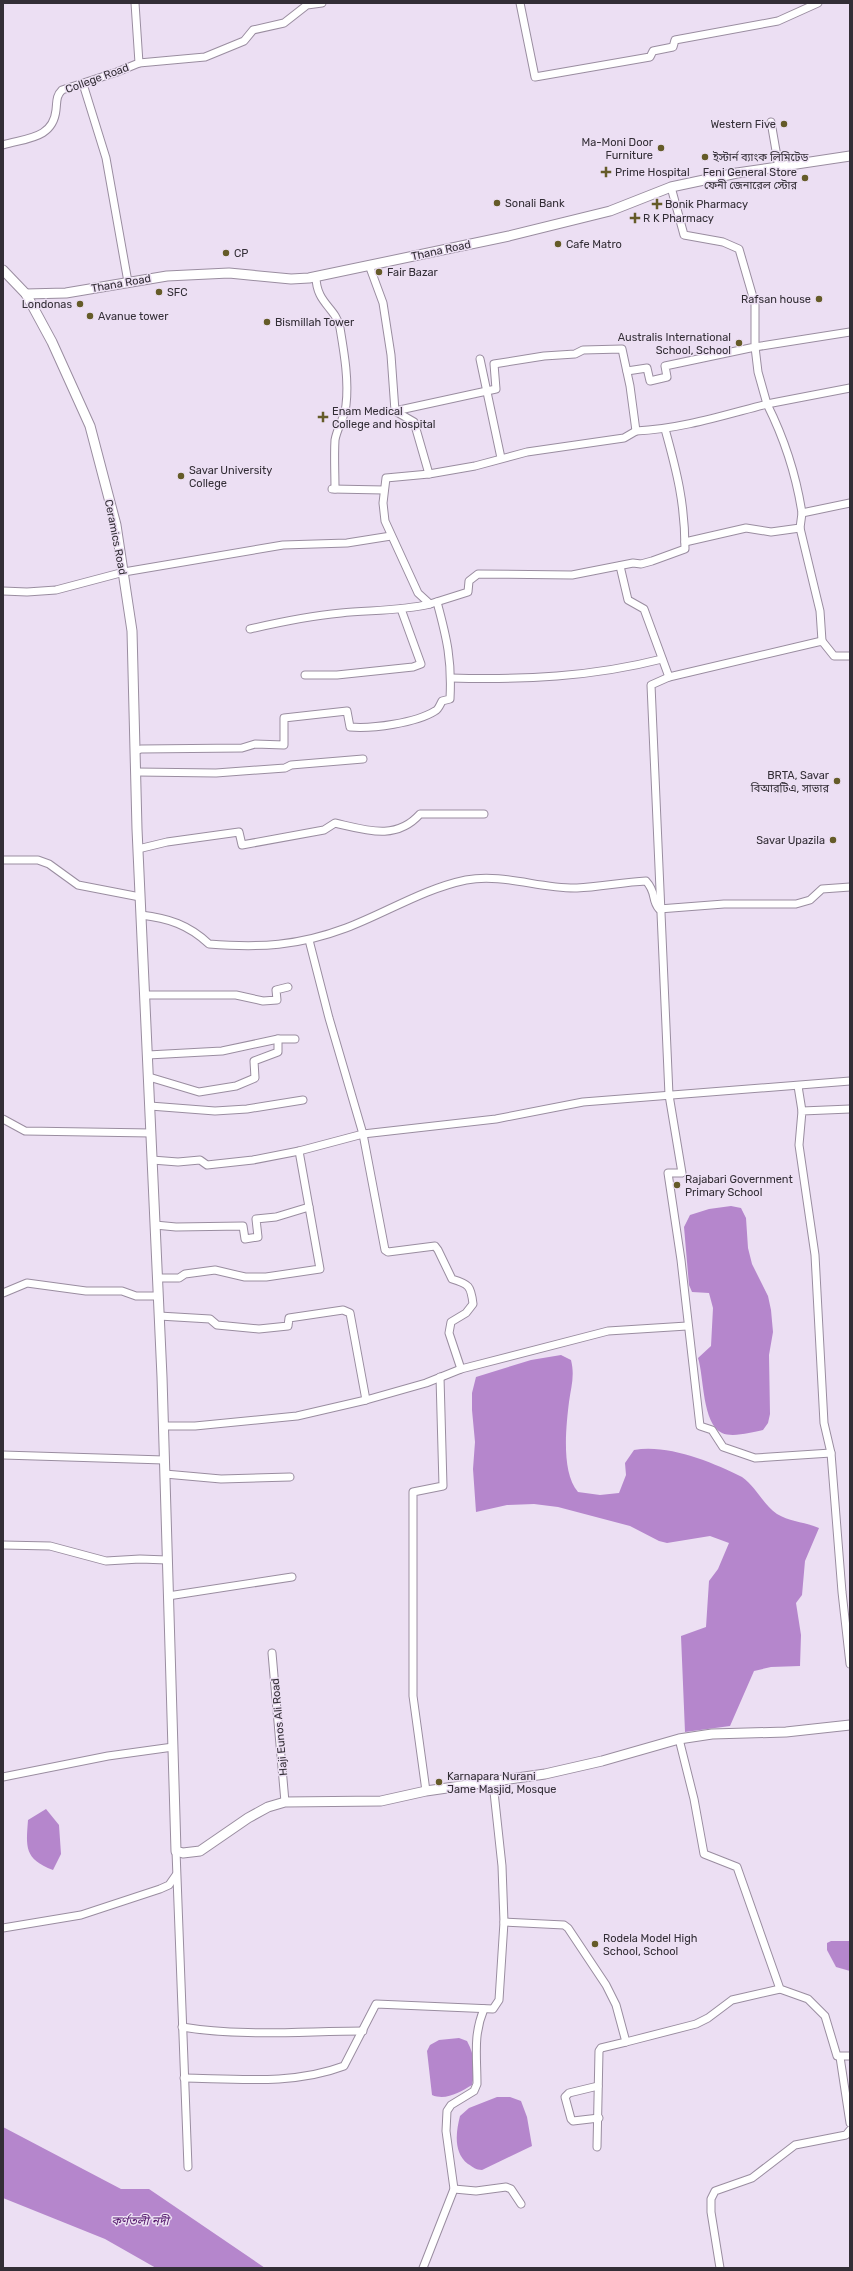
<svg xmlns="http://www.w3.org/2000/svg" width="853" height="2271" font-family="Rubik,'Noto Sans Bengali',sans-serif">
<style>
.water{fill:#b586cc}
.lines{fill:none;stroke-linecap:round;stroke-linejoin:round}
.minor-casing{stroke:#9a8da0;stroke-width:9}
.tertiary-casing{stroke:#9a8da0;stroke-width:11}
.minor{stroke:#fff;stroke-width:7}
.tertiary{stroke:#fff;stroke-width:9}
.poi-dot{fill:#655b28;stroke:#ecdff3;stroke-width:1.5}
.labels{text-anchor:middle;stroke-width:3;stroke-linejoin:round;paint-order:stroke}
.street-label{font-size:11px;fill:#332e36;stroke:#ecdff3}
.poi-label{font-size:11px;fill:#332e36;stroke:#ecdff3;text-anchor:start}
.water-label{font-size:12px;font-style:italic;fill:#54176c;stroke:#ecdff3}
</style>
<rect width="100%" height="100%" fill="#ecdff3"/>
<g class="water">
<path d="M731,1206L741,1208L746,1218L748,1248L752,1264L768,1296L771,1310L773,1332L769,1355L770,1414L768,1423L763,1430C752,1432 733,1438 722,1433C702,1424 704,1376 698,1358L711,1346L713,1308L709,1293L692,1292L689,1285L684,1227L690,1215L709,1209Z"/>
<path d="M561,1355L571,1360C575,1376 571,1387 569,1402C566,1427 561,1472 578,1492L600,1495L619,1493L626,1475L625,1463L634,1450C668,1444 712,1462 742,1477C756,1487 763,1504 777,1514C790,1522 805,1522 819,1528L805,1561L802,1595L796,1603L801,1635L800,1666L771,1667L754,1671L730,1726L685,1732L681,1636L706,1627L709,1581L718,1569L729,1543L710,1536L667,1543L659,1541L630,1526L558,1507L534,1504L507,1505L476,1512L473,1469L475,1442L472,1410V1393L476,1377L531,1360Z"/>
<path d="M46,1809L59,1825L61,1854L53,1870C24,1859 26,1847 28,1820Z"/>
<path d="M831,1941H850V1971L836,1967L827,1950V1943Z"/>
<path d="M459,2038L467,2041C475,2056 476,2069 472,2085C460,2092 446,2101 432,2095L427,2051L430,2045L439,2040Z"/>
<path d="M497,2097H510L521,2101L527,2117L532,2146L482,2170C476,2170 473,2167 468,2164C453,2152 456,2132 460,2116L469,2108Z"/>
<path d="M3,2127L121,2189H149L265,2268H156L105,2239L3,2198Z"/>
</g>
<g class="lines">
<g class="minor-casing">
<g id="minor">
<path d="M520,3L535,77L650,57L653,51L673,47L675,40L778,21L818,3"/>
<path d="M139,63L205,57L244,41L253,30L284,23L307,5L322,3"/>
<path d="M83,84L106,158L128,282"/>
<path d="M771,122L779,168"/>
<path d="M3,145C26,138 53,139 56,110C57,101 56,96 62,90L117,72L139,63L135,3"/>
<path d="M369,265L383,303L391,355L395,411L496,389L494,364L544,356L575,354L583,350L622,349L630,386L636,431C681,429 724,415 767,404L758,372L755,347L850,332"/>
<path d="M316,276C316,304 336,307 340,328C344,352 349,380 346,405C345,417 337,428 335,440C334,456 335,473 335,489"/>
<path d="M480,359L501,458"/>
<path d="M627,371L647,368L650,381L667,377L665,366L755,347V304L739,249L723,242L684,235L671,187"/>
<path d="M395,411L414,422L429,474L475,466L527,452L624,438L636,431"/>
<path d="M429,474L386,478L383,503L385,521L418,593L430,604L468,592L469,581L478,574L572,575L633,563L641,564L652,561L685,549C685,504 677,472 665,429"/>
<path d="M332,489L384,490"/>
<path d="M802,513C796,474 784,438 767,404L850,388"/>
<path d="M800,528L820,611L822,641"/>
<path d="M685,542L746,528L771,532L800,528L802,513L850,503"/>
<path d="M620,566L628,600L644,609L669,677L822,641L834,656H850"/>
<path d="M3,591L27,592L56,590L124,572L283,545L347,543L391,536"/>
<path d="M250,629C280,622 310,616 341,613C370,610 401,611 430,604"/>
<path d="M305,675H337L413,667L421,664L401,609"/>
<path d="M669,677L651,685L669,1095L682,1173H668L681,1260L700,1426L712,1430L723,1447L755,1458L831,1453"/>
<path d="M451,678C522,680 592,677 662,659"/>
<path d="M135,751L141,749L242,748L255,744L284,745V718L347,711L350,727C372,729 416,723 435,711C438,710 440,705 442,701L450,699C452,660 447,639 437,602"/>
<path d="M137,772L216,773L285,768L291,765L363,759"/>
<path d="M138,849L167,842L239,832L242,845L324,830L335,823C366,830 396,841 420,814H484"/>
<path d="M3,860H38L49,864L78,885L140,897"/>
<path d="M141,915C168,918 189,925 209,944C260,948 298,946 346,928C386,913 423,889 466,880C503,873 540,889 577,888C600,887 623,882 646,881C657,893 651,900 659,909L724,904H796L810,900L822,889L850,887"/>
<path d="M309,940L329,1018L363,1134L496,1119L583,1102L850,1081"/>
<path d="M145,995H236L263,1001L277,1000L276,990L288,987"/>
<path d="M148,1055L222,1051L278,1039H295"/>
<path d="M149,1077L199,1092L236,1086L255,1078L254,1061L278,1052V1039"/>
<path d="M798,1086L802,1111"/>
<path d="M150,1106L215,1111L247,1109L303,1100"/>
<path d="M850,1109L802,1111L799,1145L815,1255L824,1423L831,1453L842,1592L850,1664"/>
<path d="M3,1119L25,1131L151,1133"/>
<path d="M152,1160L178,1162L200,1160L207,1165L253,1160L299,1151L363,1134L385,1250L388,1252L435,1246L438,1250L452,1279C469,1284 471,1286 473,1304L466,1313L451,1322L449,1333L461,1369"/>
<path d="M155,1225L176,1227L243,1226L245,1239L258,1237L256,1219L276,1217L309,1207L299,1151"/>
<path d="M158,1278H179L185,1274L215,1270L245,1277H266L320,1269L309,1207"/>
<path d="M3,1293L27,1283L86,1291H122L136,1296H158"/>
<path d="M159,1316L210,1319L217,1325L259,1329L288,1326L289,1318L343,1310L350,1313L366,1400"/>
<path d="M163,1426H195L297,1416L366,1400L426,1383L461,1369L608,1331L687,1326"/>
<path d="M3,1455L164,1460"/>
<path d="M165,1474L221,1479L290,1477"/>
<path d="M3,1545L50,1546L106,1561L140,1559L167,1560"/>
<path d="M168,1596L292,1577"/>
<path d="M272,1653L285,1802"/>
<path d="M679,1739L694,1799L704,1854L737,1867L780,1989L808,1999L825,2016L837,2056H850"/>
<path d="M3,1777L108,1756L173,1747"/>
<path d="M426,1791L413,1696V1492L443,1486L440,1377"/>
<path d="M176,1851L188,2167"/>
<path d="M504,1922L564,1925L568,1928L606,1985L616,2005L626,2042L601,2048L599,2051L597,2147"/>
<path d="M3,1928L81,1915L160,1889L169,1885L176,1875"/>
<path d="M182,2027C242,2037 303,2031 363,2031"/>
<path d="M626,2042L696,2024L708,2018L732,2000L780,1989"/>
<path d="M840,2057L850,2123"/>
<path d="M184,2078C238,2079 294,2085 344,2066L376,2004L493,2009L499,2000L504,1922L502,1866L494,1792L485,1782"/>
<path d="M598,2086L569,2093L565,2097L571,2119L573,2121L599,2118"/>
<path d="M454,2189L476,2191L506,2187L511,2189L521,2204"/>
<path d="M423,2268L454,2189L446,2131L447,2111L451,2105L474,2091L477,2084C477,2056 473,2035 484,2009"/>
<path d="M720,2268L711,2212V2199L715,2191L752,2178L795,2145L846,2135L850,2130"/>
</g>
</g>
<g class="tertiary-casing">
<g id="tertiary">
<path d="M3,270L26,294L52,342L90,426L116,525L132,631L137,829L162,1377L176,1851L183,1853L200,1851L248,1818L268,1807L285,1802L381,1801L426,1791L545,1774L602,1761L679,1739L712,1734L786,1732L850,1725"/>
<path d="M26,294L66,293L167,276L229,273L291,279L309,278L509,236L610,211L671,187L737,173L850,156"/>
</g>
</g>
<use href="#minor" class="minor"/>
<use href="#tertiary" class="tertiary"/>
</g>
<g class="poi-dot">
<circle cx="784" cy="124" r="4"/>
<circle cx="661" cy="148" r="4"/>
<circle cx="705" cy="157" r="4"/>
<path d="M604 166h4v4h4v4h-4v4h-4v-4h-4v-4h4z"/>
<circle cx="805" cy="178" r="4"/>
<circle cx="497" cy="203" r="4"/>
<path d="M655 198h4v4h4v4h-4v4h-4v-4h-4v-4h4z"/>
<path d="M633 212h4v4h4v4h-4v4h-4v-4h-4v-4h4z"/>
<circle cx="558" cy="244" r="4"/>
<circle cx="226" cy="253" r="4"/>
<circle cx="379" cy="272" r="4"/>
<circle cx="159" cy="292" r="4"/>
<circle cx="819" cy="299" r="4"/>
<circle cx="80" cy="304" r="4"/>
<circle cx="90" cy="316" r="4"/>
<circle cx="267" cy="322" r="4"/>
<circle cx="739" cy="343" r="4"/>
<path d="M321 411h4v4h4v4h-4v4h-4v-4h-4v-4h4z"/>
<circle cx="181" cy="476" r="4"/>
<circle cx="837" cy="781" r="4"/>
<circle cx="833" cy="840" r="4"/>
<circle cx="677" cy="1185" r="4"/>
<circle cx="439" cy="1782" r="4"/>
<circle cx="595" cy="1944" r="4"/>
</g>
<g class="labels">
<g class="street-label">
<text transform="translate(97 78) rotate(-20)" y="4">College Road</text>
<text transform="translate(441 250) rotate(-12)" y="4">Thana Road</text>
<text transform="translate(121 283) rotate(-10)" y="4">Thana Road</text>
<text transform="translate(116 537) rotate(79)" y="4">Ceramics Road</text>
<text transform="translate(279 1727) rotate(-95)" y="4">Haji Eunos Ali Road</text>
</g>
<g class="poi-label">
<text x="776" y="128" text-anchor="end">Western Five</text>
<text x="653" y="146" text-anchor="end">Ma-Moni Door<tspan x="653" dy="13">Furniture</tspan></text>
<text x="713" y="161">ইস্টার্ন ব্যাংক লিমিটেড</text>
<text x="615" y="176">Prime Hospital</text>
<text x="797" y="176" text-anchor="end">Feni General Store<tspan x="797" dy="13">ফেনী জেনারেল স্টোর</tspan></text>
<text x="505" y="207">Sonali Bank</text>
<text x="665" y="208">Bonik Pharmacy</text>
<text x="643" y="222">R K Pharmacy</text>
<text x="566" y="248">Cafe Matro</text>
<text x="234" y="257">CP</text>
<text x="387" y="276">Fair Bazar</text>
<text x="167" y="296">SFC</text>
<text x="811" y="303" text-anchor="end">Rafsan house</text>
<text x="72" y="308" text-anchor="end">Londonas</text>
<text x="98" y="320">Avanue tower</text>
<text x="275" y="326">Bismillah Tower</text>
<text x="731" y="341" text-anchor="end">Australis International<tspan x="731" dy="13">School, School</tspan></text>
<text x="332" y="415">Enam Medical<tspan x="332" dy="13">College and hospital</tspan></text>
<text x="189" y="474">Savar University<tspan x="189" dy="13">College</tspan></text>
<text x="829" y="779" text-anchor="end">BRTA, Savar<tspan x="829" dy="13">বিআরটিএ, সাভার</tspan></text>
<text x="825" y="844" text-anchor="end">Savar Upazila</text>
<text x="685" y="1183">Rajabari Government<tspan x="685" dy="13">Primary School</tspan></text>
<text x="447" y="1780">Karnapara Nurani<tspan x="447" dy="13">Jame Masjid, Mosque</tspan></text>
<text x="603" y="1942">Rodela Model High<tspan x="603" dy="13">School, School</tspan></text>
</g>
<g class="water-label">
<text x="140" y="2225">কর্ণতলী নদী</text>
</g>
</g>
<rect width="853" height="2271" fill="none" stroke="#332e36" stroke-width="8"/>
</svg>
